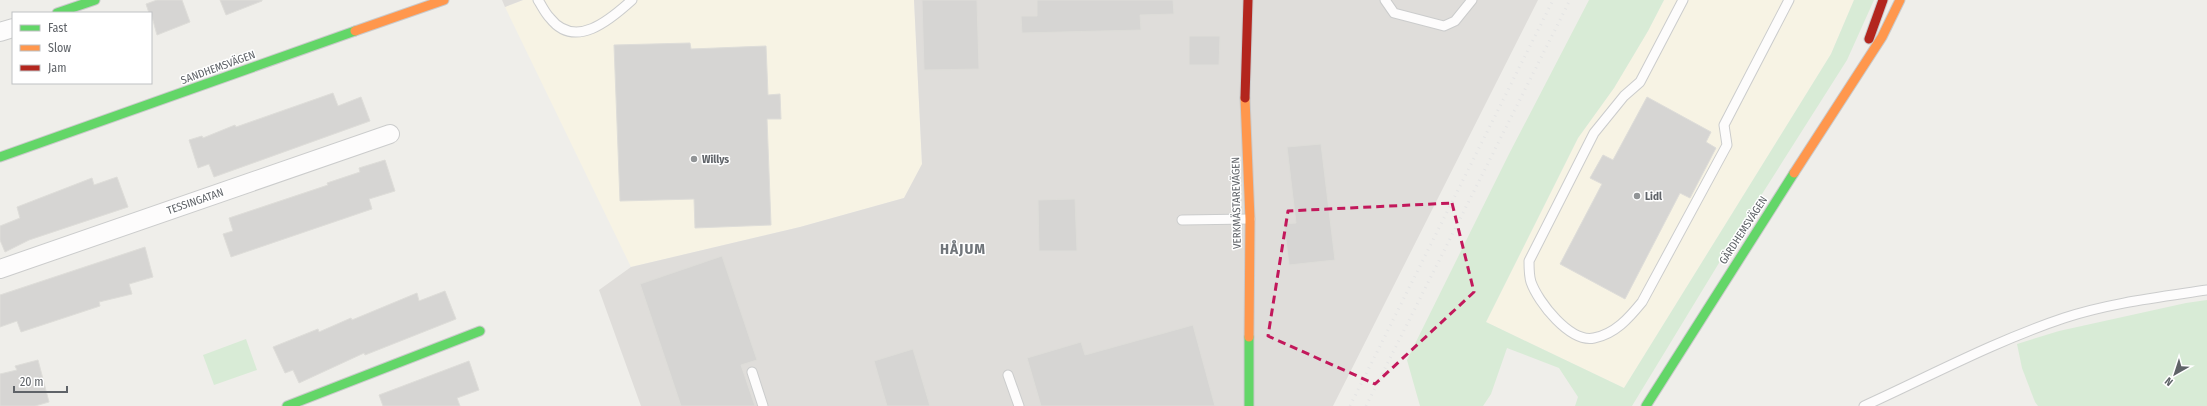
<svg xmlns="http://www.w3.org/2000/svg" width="2207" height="406" font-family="'Fira Sans Condensed',sans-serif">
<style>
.commercial{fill:#f7f3e4}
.industrial{fill:#dfddda}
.green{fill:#d8ebd6}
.building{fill:#d6d5d3;stroke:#deddd9}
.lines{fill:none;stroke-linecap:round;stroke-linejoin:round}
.lane-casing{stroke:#cbcccc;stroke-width:11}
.street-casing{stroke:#cbcccc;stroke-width:20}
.fast-casing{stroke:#cacacb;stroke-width:11}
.slow-casing{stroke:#cacacb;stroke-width:11}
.jam-casing{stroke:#cacacb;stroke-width:11}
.lane{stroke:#fdfcfc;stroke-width:9}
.street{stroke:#fdfcfc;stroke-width:18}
.fast{stroke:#63d668;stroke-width:9}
.slow{stroke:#ff974d;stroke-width:9}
.jam{stroke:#b3261e;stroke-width:9}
.rail{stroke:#e4e4e4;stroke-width:3;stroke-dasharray:1 5;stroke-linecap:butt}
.marked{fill:none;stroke:#c2185b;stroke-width:3;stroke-dasharray:8 5;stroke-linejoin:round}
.poi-dot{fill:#919496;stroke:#fff;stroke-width:1.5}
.labels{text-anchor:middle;stroke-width:3;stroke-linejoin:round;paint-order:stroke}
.street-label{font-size:11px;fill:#5f6368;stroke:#fff}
.poi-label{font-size:11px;font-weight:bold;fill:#5f6368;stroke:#fff;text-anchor:start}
.district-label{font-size:15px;font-weight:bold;letter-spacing:1px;fill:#70757a;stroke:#fff}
</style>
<rect width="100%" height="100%" fill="#efeeea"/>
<g class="commercial">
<path d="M523,0H914L922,165L904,198L800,227L631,267L505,7Z"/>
<path d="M1664,0H1854L1831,54L1624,388L1486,322L1578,138L1614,88L1648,31Z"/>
</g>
<g class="industrial">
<path d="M502,0H523L505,7Z"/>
<path d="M914,0H1538L1333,406H641L599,290L631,267L800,227L904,198L922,164Z"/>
</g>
<g class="green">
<path d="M1589,0H1664L1648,31L1614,88L1578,138L1486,322L1624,388L1831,54L1854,0H1874L1847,60L1736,235L1632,406H1575L1578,397L1559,368L1507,348L1491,394L1483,406H1420L1407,360L1509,154Z"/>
<path d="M2207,300V406H2038L2035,402L2022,368L2017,344L2059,331L2186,303Z"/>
<path d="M246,339L257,370L214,385L203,355Z"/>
</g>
<g class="building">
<path d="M157,0H182L190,22L157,35L151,13H149L146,4Z"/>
<path d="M220,0H262V1L226,15Z"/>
<path d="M922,0H977L979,69L924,70Z"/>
<path d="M1037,0H1173L1174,14L1140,15L1141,30L1022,33L1021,16H1037Z"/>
<path d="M1189,36H1220L1219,65H1189Z"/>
<path d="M690,43L691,49L766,46L768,95L780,94L781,119H767L771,225L695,228L694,199L620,201L614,45Z"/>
<path d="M333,93L338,106L361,97L370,121L214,177L209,164L198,168L189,140L202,136L203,138L235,125L236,127Z"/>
<path d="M1647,97L1711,132L1706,142L1716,148L1690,198L1680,193L1625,299L1560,264L1602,184L1590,178L1603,155L1613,160Z"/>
<path d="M1321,144L1335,260L1289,265L1284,224L1296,223L1287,147Z"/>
<path d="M385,160L395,191L369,199L372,209L231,257L223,234L233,231L229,218L328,185L327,183L360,172L359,168Z"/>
<path d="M117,177L128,207L29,240L5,252L0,240V226L20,218L17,207L92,178L94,185Z"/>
<path d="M1075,199L1077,251H1039L1038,200Z"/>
<path d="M145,247L153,277L129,284L132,294L99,302L100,306L21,332L17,321L0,327V295Z"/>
<path d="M722,256L757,360L741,365L755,406H681L640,284Z"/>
<path d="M445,291L456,319L365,355L364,353L299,383L293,370L285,373L273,347L318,329L319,332L351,318L352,320L417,293L419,301Z"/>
<path d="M1193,325L1215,406H1041L1027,358L1081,342L1085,355Z"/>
<path d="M913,349L930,406H887L874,361Z"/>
<path d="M38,360L49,402L35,406H0V374L17,370L15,366Z"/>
<path d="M469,361L479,390L457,398L460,406H383L379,395Z"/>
</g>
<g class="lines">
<g class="lane-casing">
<g id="lane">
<path d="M538,0C542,6 545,13 550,18C575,50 610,20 632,0"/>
<path d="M1385,0L1394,13L1444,26L1455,21L1472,0"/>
<path d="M1683,0L1640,82L1624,96L1594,133L1529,261C1529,267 1529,276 1531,282C1538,302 1570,343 1594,338C1615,334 1629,318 1642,302L1727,145L1724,125L1789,0"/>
<path d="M1182,220L1250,219"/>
<path d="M752,372L763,406"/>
<path d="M1008,375L1019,406"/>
<path d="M1864,406C1930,376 1995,341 2064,318C2109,303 2161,297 2207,290"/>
</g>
</g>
<g class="street-casing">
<g id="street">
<path d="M0,32L13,28"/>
<path d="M0,269L390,134"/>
</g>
</g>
<g class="fast-casing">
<g id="fast">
<path d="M57,13L95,0"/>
<path d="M0,157L355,31"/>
<path d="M287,406L480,331"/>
<path d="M1249,406V337"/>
<path d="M1646,406L1794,173"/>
</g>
</g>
<g class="slow-casing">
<g id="slow">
<path d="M355,31L444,0"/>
<path d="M1245,98L1250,219L1249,337"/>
<path d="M1794,173L1882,37L1900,0"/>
</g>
</g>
<g class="jam-casing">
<g id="jam">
<path d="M1869,39L1883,0"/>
<path d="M1245,98L1248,0"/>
</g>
</g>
<use href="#lane" class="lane"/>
<use href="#street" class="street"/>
<use href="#fast" class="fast"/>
<use href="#slow" class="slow"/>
<use href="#jam" class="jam"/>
<g class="rail">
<path d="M1350,406L1553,0"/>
<path d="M1366,406L1570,0"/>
</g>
</g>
<path class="marked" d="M1452,203L1474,292L1375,384L1268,336L1288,211Z"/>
<g class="poi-dot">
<circle cx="694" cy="159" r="4"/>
<circle cx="1637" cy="196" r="4"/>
</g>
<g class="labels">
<g class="street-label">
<text transform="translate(218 67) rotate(-20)" y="4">SANDHEMSVÄGEN</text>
<text transform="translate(195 201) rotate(-19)" y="4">TESSINGATAN</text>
<text transform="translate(1236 203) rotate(-91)" y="4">VERKMÄSTAREVÄGEN</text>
<text transform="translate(1743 230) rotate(-57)" y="4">GÄRDHEMSVÄGEN</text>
</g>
<g class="poi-label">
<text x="702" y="163">Willys</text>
<text x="1645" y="200">Lidl</text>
</g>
<g class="district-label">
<text x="963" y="254">HÅJUM</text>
</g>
</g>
<rect x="12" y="12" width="140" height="72" fill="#ffffff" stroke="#bfc1c3"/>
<rect x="20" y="25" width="20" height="6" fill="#63d668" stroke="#bfc1c3"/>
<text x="48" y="32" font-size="12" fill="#5f6368">Fast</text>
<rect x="20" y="45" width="20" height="6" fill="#ff974d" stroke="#bfc1c3"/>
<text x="48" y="52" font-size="12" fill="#5f6368">Slow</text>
<rect x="20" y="65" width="20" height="6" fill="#b3261e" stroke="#bfc1c3"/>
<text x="48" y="72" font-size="12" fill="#5f6368">Jam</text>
<g transform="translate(2175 374) rotate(219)" stroke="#ffffff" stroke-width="3" paint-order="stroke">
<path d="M0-3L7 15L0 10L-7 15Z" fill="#5f6368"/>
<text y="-6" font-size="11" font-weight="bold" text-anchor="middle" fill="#5f6368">N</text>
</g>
<path d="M14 386v6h53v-6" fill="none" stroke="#5f6368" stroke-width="2"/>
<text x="20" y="386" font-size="12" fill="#5f6368" stroke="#ffffff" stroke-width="3" paint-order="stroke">20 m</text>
</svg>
